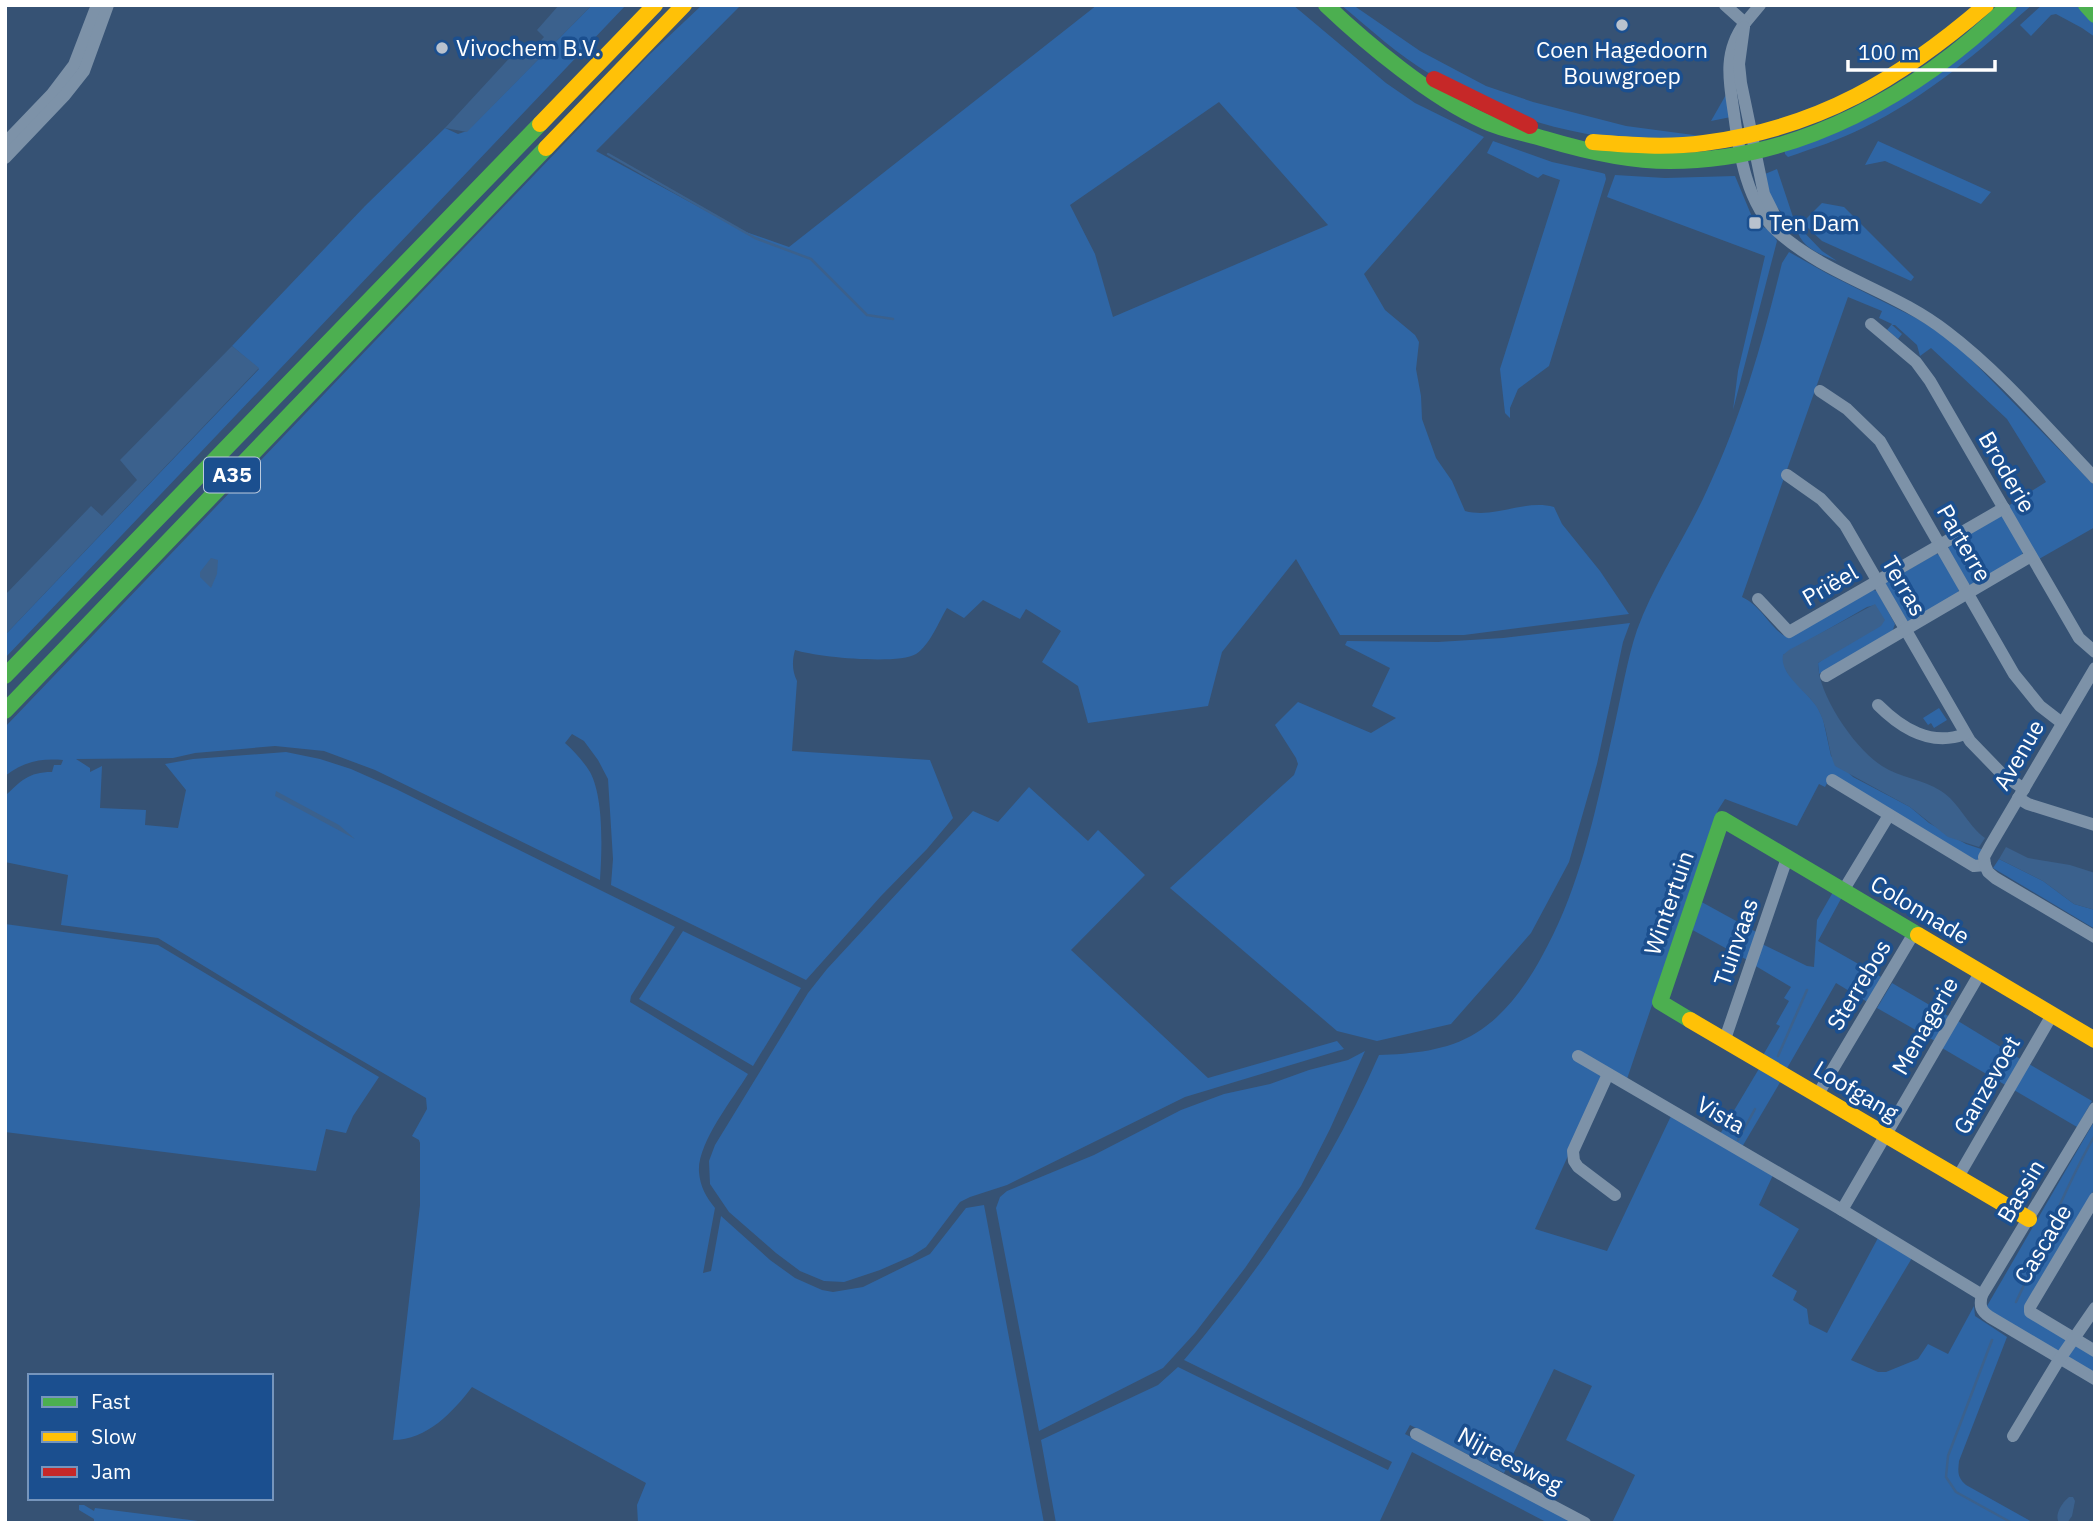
<svg xmlns="http://www.w3.org/2000/svg" width="2100" height="1528" font-family="'IBM Plex Sans',sans-serif">
<style>
.green{fill:#2f66a5;fill-rule:evenodd}
.water{fill:#3b618d}
.lines{fill:none;stroke-linecap:round;stroke-linejoin:round}
.stream{stroke:#3b618d;stroke-width:2.5}
.street{stroke:#7d92a8;stroke-width:12}
.fast{stroke:#4caf50;stroke-width:16}
.slow{stroke:#ffc107;stroke-width:16}
.jam{stroke:#c62828;stroke-width:16}
.poi-dot{fill:#b9c2ce;stroke:#1b4f8f;stroke-width:2.5}
.labels{text-anchor:middle;stroke-width:7;stroke-linejoin:round;paint-order:stroke}
.shield{fill:#1b4f8f;stroke:#bbcadd;stroke-width:2}
.shield-label{font-size:21px;font-weight:bold;fill:#fff}
.poi-label{font-size:23px;fill:#fff;stroke:#1b4f8f;text-anchor:start}
.street-label{font-size:23px;fill:#fff;stroke:#1b4f8f}
</style>
<rect width="100%" height="100%" fill="#365274"/>
<g class="green">
<path d="M592,5H626L5,658V635L259,369L232,346L365,206L445,128L458,134L467,131Z"/>
<path d="M702,5H741L596,151L743,231L789,247L1097,5H1293L1386,83L1415,103L1484,137L1364,274L1385,310L1415,335L1419,342L1416,369L1421,396L1422,419L1436,458L1452,481L1465,511C1495,519 1524,499 1554,507L1562,524L1600,571L1629,614L1464,635H1340L1296,559L1222,652L1208,706L1088,723L1078,686L1042,662L1061,631L1026,609L1020,619L983,600L964,618L947,608C939,621 930,645 916,654C898,665 816,657 795,650C792,661 792,671 797,681L792,751L930,760L953,818L927,849L881,896L806,980L611,885L613,859L608,779L598,760L584,741L572,734L565,743C575,752 583,761 590,772C604,798 602,850 600,880L375,770L324,751L275,746L195,753L173,758L76,759L90,768V772L102,766L100,808L146,810L145,825L178,828L186,790L165,764L193,759L286,752L320,759L351,769L396,789L675,927L631,996L630,1002L748,1074C733,1099 697,1143 699,1172C700,1186 706,1197 715,1208L703,1273L711,1271L721,1216L770,1260L795,1278L822,1290L833,1292L863,1287L930,1254L966,1208L984,1205L1044,1523H770L769,1521L638,1523L637,1505L646,1483L472,1387C453,1412 427,1440 393,1440L420,1205V1143L419,1140L412,1136L427,1109L426,1098L304,1027L158,938L61,925L68,875L5,862V796C21,781 28,772 52,772L54,765H61L63,760C40,758 23,762 5,776V727L649,55ZM1219,102L1328,225L1113,317L1095,254L1070,205Z"/>
<path d="M1341,5H1353L1420,51L1486,86L1533,102L1626,126L1701,136C1684,138 1665,141 1648,141C1569,137 1498,115 1430,74C1398,55 1370,29 1341,5Z"/>
<path d="M2020,5H2032C1979,51 1927,97 1863,128C1839,140 1814,148 1788,157L1785,154L1784,147L1847,123L2007,16Z"/>
<path d="M2042,5H2080L2095,21V37L2082,28L2056,14L2051,15L2031,36L2020,25Z"/>
<path d="M1727,93L1731,117L1711,121Z"/>
<path d="M1493,141L1552,162L1602,173L1605,174L1606,179L1549,366L1518,389L1510,408V418L1505,413L1500,369L1560,180L1543,174L1538,178L1487,153Z"/>
<path d="M1878,141L1991,192L1981,204L1885,161L1865,165Z"/>
<path d="M1777,169L1793,217L1788,220L1770,199L1765,174Z"/>
<path d="M1615,175L1665,178L1735,176L1755,224L1771,230L1777,241L1733,410L1738,371L1765,256L1607,197Z"/>
<path d="M1822,203L1844,207L1914,277L1911,281L1822,241L1807,227L1804,221Z"/>
<path d="M1796,227H1799L1822,251L1837,261C1819,254 1801,248 1796,227Z"/>
<path d="M1789,252L1828,274L1916,318L1953,341L2095,486V527L2039,559L2008,506L2046,482L2007,419L1931,348L1920,356L1917,345L1895,325H1892L1902,334L1898,339L1887,330L1892,324L1879,318L1882,311L1848,297L1742,597C1763,607 1770,629 1787,637L1873,590L1877,591L1895,624L1892,632L1819,674L1818,663L1831,654L1875,605L1867,607L1783,655L1787,672L1817,706L1823,719L1831,756L1853,777L1910,807L1929,823L1966,844L1984,850L1977,861L1831,776L1825,787L1819,784L1797,826L1725,799L1718,810L1627,1079L1604,1076L1535,1229L1607,1251L1671,1116L1773,1175L1759,1205L1799,1229L1772,1276L1797,1291L1793,1300L1807,1309L1809,1324L1827,1333L1878,1238L1912,1258L1851,1360L1878,1372H1886L1918,1359L1928,1344L1948,1354L1974,1306L1975,1316L2007,1337L1959,1461C1958,1472 1957,1477 1966,1485L2034,1523H1612L1635,1475L1566,1440L1592,1386L1554,1369L1504,1473L1410,1425L1405,1434L1578,1523H1548L1412,1452L1379,1523H1056L1041,1440L1158,1385L1178,1367L1388,1470L1392,1462L1184,1360C1263,1267 1330,1167 1379,1055C1411,1054 1447,1051 1476,1033C1504,1016 1525,987 1541,958C1582,886 1597,803 1615,723C1622,692 1627,660 1637,630C1654,583 1687,535 1708,488C1742,416 1763,340 1782,263Z"/>
<path d="M1998,515L2004,517L2023,551L2022,555L1972,586L1967,583L1948,550L1949,546Z"/>
<path d="M1936,554L1941,555L1959,590L1957,595L1911,621H1906L1885,583Z"/>
<path d="M1630,623L1623,642L1597,764L1569,862L1531,933L1451,1024L1377,1041L1337,1031L1170,888L1294,775L1298,764L1296,758L1275,725L1298,702L1371,733L1396,718L1372,706L1390,668L1345,645L1347,641L1438,642L1503,638Z"/>
<path d="M1939,708L1947,720L1934,728L1931,723L1928,725L1923,718Z"/>
<path d="M1029,787L1088,841L1098,830L1145,875L1071,950L1208,1078L1337,1041L1344,1049L1185,1097L1007,1185L970,1197L960,1202L926,1247L912,1256L880,1270L844,1282L824,1281L800,1271L776,1253L729,1212L710,1184L709,1161L715,1145L808,993L827,969L973,811L998,822Z"/>
<path d="M1999,859L2043,881L2074,904L2095,910V929L1993,868Z"/>
<path d="M1833,892L1842,897L1818,941L1883,978L1869,1003L1836,983L1786,1070L1762,1057L1780,1026L1776,1024L1789,1001L1784,998L1791,987L1754,965L1762,944L1807,966L1814,967L1817,920Z"/>
<path d="M1698,900L1758,933L1749,961L1689,928Z"/>
<path d="M5,924L158,945L379,1077L353,1116L346,1133L326,1129L316,1171L5,1132Z"/>
<path d="M683,931L801,988L753,1066L639,999Z"/>
<path d="M1892,983L1950,1017L1935,1041L1877,1008Z"/>
<path d="M1958,1021L2022,1060L2007,1086L1942,1048Z"/>
<path d="M1365,1051L1330,1129L1301,1186L1245,1268L1195,1333L1163,1368L1039,1431L996,1208L1000,1197L1007,1191L1094,1155L1181,1110L1224,1094L1270,1084L1309,1070L1348,1060Z"/>
<path d="M2029,1064L2092,1101L2077,1127L2014,1090Z"/>
<path d="M1760,1067L1782,1079L1742,1147L1720,1134Z"/>
<path d="M2095,1120V1188L2026,1305L2069,1339L2060,1353L1990,1312L1987,1306Z"/>
<path d="M2074,1345L2095,1357V1373L2067,1356Z"/>
<path d="M79,1505H84L94,1511L95,1508L214,1523H94V1519L79,1510Z"/>
</g>
<g class="water">
<path d="M559,5H592L467,132L445,128L515,52L523,60L544,37L537,30Z"/>
<path d="M232,346L259,368L5,635V595L91,506L102,516L137,480L120,460Z"/>
<path d="M211,558L218,560L217,574L211,588L200,577V572Z"/>
<path d="M1875,604L1885,620L1881,626L1818,663C1818,695 1855,749 1882,766C1900,778 1923,779 1941,791C1959,802 1967,825 1985,838L1979,847L1948,837L1910,807L1835,766C1827,747 1828,724 1816,706C1807,692 1779,674 1783,655L1789,650Z"/>
<path d="M276,791L339,825L355,839L275,796Z"/>
<path d="M2006,847L2028,858L2070,865L2095,873V910L2074,904L2043,881L1999,859Z"/>
<path d="M2069,1497H2073L2075,1501L2072,1516L2067,1523H2059C2054,1514 2062,1503 2069,1497Z"/>
</g>
<g class="lines">
<g class="stream">
<path d="M608,154L755,238L811,259L867,315L893,319"/>
<path d="M1778,1056L1807,990"/>
<path d="M1738,1140L1755,1109"/>
<path d="M2016,1302C2043,1246 2064,1189 2095,1135"/>
<path d="M1992,1340L1948,1456L1946,1477L1956,1492L2012,1523"/>
</g>
<g class="street">
<path d="M1725,5L1745,23L1760,5"/>
<path d="M1745,23C1723,52 1729,81 1734,114C1739,153 1747,205 1778,232C1827,276 1895,291 1947,332C2001,373 2048,429 2095,478"/>
<path d="M1744,27L1739,64L1741,83L1764,194L1777,220"/>
<path d="M5,143L52,94L74,65L97,5"/>
<path d="M5,158L65,95L84,71L108,5"/>
<path d="M1871,324L1916,362L1930,381L2079,638L2095,652"/>
<path d="M1820,391L1847,409L1880,441L2014,674L2040,706L2062,723"/>
<path d="M1787,475L1821,499L1845,525L1970,741L2002,774L2024,789"/>
<path d="M1758,599L1789,632L2004,508"/>
<path d="M1826,676L2031,556"/>
<path d="M1878,705C1902,729 1931,747 1965,734"/>
<path d="M1832,780L1974,866L1985,865"/>
<path d="M2018,798L2028,804L2095,825"/>
<path d="M1985,865L1984,857L1990,846L2095,668"/>
<path d="M1985,865L1988,872L1995,878L2095,937"/>
<path d="M1843,891L1889,815"/>
<path d="M1725,1039L1787,858"/>
<path d="M1578,1056L1842,1210L1982,1295"/>
<path d="M1608,1074L1573,1151L1574,1161L1578,1167L1615,1195"/>
<path d="M1818,1094L1914,933"/>
<path d="M2095,1108L1982,1295C1979,1306 1981,1311 1990,1317L2095,1379"/>
<path d="M1958,1177L2052,1015"/>
<path d="M2095,1198L2030,1307V1312L2095,1351"/>
<path d="M1842,1210L1980,973"/>
<path d="M1416,1434L1585,1523"/>
<path d="M2013,1436L2057,1363L2095,1308"/>
</g>
<g class="fast">
<path d="M1326,5C1367,44 1432,98 1484,121C1503,130 1525,133 1545,139C1585,151 1628,161 1670,161C1799,161 1919,93 2009,5"/>
<path d="M2086,5L2095,15"/>
<path d="M5,676L540,124"/>
<path d="M5,711L546,148"/>
<path d="M1690,1020L1660,1002L1722,819L1918,935"/>
</g>
<g class="slow">
<path d="M540,124L655,5"/>
<path d="M1593,142C1630,145 1667,148 1704,143C1819,128 1900,79 1986,5"/>
<path d="M546,148L684,5"/>
<path d="M1918,935L2095,1040"/>
<path d="M1690,1020L2029,1219"/>
</g>
<path class="jam" d="M1434,79L1530,126"/>
</g>
<g class="poi-dot">
<circle cx="1622" cy="25" r="7"/>
<circle cx="442" cy="48" r="7"/>
<rect x="1748" y="216" width="14" height="14" rx="3.5"/>
</g>
<g class="labels">
<rect class="shield" x="204" y="457.5" width="56" height="35" rx="5"/>
<g class="shield-label">
<text x="232" y="482">A35</text>
</g>
<g class="poi-label">
<text x="456" y="56">Vivochem B.V.</text>
<text x="1622" y="58" text-anchor="middle">Coen Hagedoorn<tspan x="1622" dy="26">Bouwgroep</tspan></text>
<text x="1769" y="231">Ten Dam</text>
</g>
<g class="street-label">
<text transform="translate(2007 472) rotate(60)" y="8">Broderie</text>
<text transform="translate(1964 543) rotate(60)" y="8">Parterre</text>
<text transform="translate(1830 585) rotate(-30)" y="8">Priëel</text>
<text transform="translate(1904 586) rotate(60)" y="8">Terras</text>
<text transform="translate(2019 755) rotate(-60)" y="8">Avenue</text>
<text transform="translate(1669 903) rotate(-71)" y="8">Wintertuin</text>
<text transform="translate(1920 910) rotate(31)" y="8">Colonnade</text>
<text transform="translate(1736 942) rotate(-71)" y="8">Tuinvaas</text>
<text transform="translate(1859 985) rotate(-59)" y="8">Sterrebos</text>
<text transform="translate(1925 1026) rotate(-60)" y="8">Menagerie</text>
<text transform="translate(1987 1085) rotate(-60)" y="8">Ganzevoet</text>
<text transform="translate(1856 1091) rotate(31)" y="8">Loofgang</text>
<text transform="translate(1721 1115) rotate(30)" y="8">Vista</text>
<text transform="translate(2021 1191) rotate(-59)" y="8">Bassin</text>
<text transform="translate(2043 1244) rotate(-59)" y="8">Cascade</text>
<text transform="translate(1510 1460) rotate(28)" y="8">Nijreesweg</text>
</g>
</g>
<rect width="2100" height="1528" fill="none" stroke="#ffffff" stroke-width="14"/>
<rect x="28" y="1374" width="245" height="126" fill="#1b4f8f" stroke="#7695bc" stroke-width="2"/>
<rect x="42" y="1397" width="35" height="10" fill="#4caf50" stroke="#7695bc" stroke-width="2"/>
<text x="91" y="1409" font-size="21" fill="#ffffff">Fast</text>
<rect x="42" y="1432" width="35" height="10" fill="#ffc107" stroke="#7695bc" stroke-width="2"/>
<text x="91" y="1444" font-size="21" fill="#ffffff">Slow</text>
<rect x="42" y="1467" width="35" height="10" fill="#c62828" stroke="#7695bc" stroke-width="2"/>
<text x="91" y="1479" font-size="21" fill="#ffffff">Jam</text>
<path d="M1848 60v10h147v-10" fill="none" stroke="#ffffff" stroke-width="3.5"/>
<text x="1858" y="60" font-size="21" fill="#ffffff" stroke="#1b4f8f" stroke-width="5" paint-order="stroke">100 m</text>
</svg>
